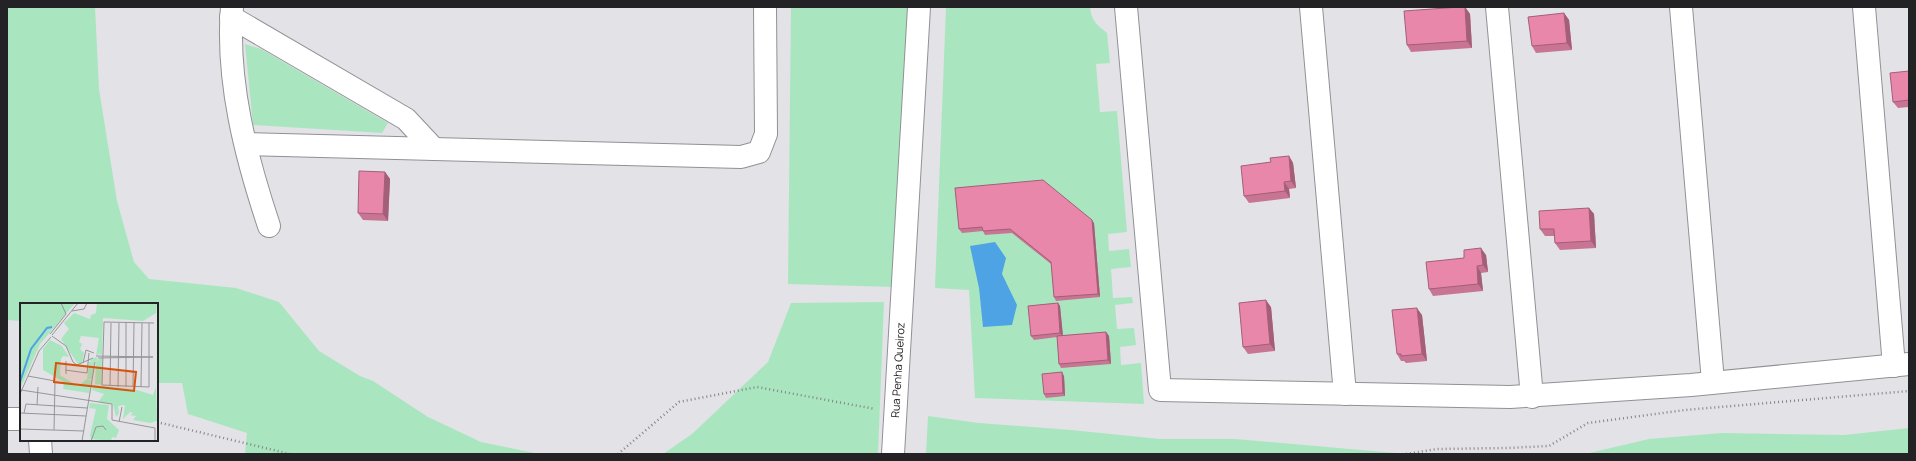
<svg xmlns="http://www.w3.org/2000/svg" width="1916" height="461" font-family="Manrope,sans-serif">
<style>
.green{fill:#a9e6c0;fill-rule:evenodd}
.water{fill:#4da3e3}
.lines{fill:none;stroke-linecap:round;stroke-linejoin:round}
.minor-casing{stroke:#919095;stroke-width:24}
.path{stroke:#858488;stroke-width:2.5;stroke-dasharray:1 3;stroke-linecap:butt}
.minor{stroke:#fff;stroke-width:22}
.wall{fill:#c87493}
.shaded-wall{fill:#a35e78}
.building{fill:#e987ab;stroke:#a35e78}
.labels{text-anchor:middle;stroke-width:3;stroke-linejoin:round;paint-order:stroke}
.street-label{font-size:11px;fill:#232325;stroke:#fff}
.inset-river{fill:none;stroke:#4da3e3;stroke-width:2}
.inset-road{fill:none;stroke:#969699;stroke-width:1}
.view{fill:#d4540e;fill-opacity:0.15;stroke:#d4540e;stroke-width:2}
.inset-edge{fill:none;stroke:#232325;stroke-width:2}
</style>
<rect width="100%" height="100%" fill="#e3e2e7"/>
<g class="green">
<path d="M7,7H95L99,89L117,201L134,262L149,279L236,288L279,302L319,351L360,376L373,381L428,417L481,442L539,454H245L247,433L188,414L182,383H157V304H21V321L7,320Z"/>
<path d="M791,7H911L894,287L788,284Z"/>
<path d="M946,7H1090C1091,20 1097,25 1107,33L1110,63L1096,64L1100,112L1117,111L1127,232L1108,234L1109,251L1129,249L1131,267L1111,269L1113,298L1132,297L1133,303L1115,305L1117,329L1134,328L1136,345L1120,347L1121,365L1141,363L1144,404L975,398L969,290L935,288ZM1047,184L1049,205L1076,224L1094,223L1100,297L1029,231L985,235V231L958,192ZM1005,258L1002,274L984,327L979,288ZM1060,306L1063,336L1031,309Z"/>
<path d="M245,44L261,49L388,123L382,133L253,125Z"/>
<path d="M884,302L878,454H663L692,434L768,362L791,303Z"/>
<path d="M928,416L979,423L1071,430L1160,439H1235L1407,454H926Z"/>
<path d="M1909,428V454H1585L1649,439L1722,433L1844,435Z"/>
</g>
<path class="water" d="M995,242L1006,258L1002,274L1017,305L1012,325L983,327L979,288L970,246Z"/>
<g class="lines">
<g class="minor-casing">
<g id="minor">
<path d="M232,7C226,81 246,157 269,226"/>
<path d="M1126,7L1160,390L1510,397L1691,385L1909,364"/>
<path d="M1311,7L1345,394"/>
<path d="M1497,7L1532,397"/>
<path d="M1681,7L1713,382"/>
<path d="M1864,7L1894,366"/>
<path d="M231,17L406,119L434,149"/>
<path d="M246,144L741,157L759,152L766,134L765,7"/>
<path d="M7,419H21"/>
<path d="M40,440L41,454"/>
<path id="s1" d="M893,454L919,7"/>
</g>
</g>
<g class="path">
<path d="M157,422L290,454"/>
<path d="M618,454L679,402L757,387L875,409"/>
<path d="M1406,454L1437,449L1507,448L1549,446L1588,423L1685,410L1909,391"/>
</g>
<use href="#minor" class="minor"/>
</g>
<g class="wall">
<path d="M1465,7L1470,14L1472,48L1411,52L1407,45Z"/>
<path d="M1564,13L1569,20L1572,50L1536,53L1532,46Z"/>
<path d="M1909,71V107L1898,108L1893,102Z"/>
<path d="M1289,156L1293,163L1296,188L1289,189L1290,198L1249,203L1244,196L1271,162Z"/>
<path d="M385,172L390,179L388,221L363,220L358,213Z"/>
<path d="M955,188L1094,223L1100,297L1056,301L1054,297L1051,264L1012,233L985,235L983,231L962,233L959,229Z"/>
<path d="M1589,208L1594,214L1596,248L1560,250L1555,243L1554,236H1545L1540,229Z"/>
<path d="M1486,255L1488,272L1481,273L1483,291L1433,296L1429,289Z"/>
<path d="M1058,303L1060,306L1063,336L1106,332L1109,336L1111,364L1061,368L1059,364L1057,337L1034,340L1031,336Z"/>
<path d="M1271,307L1275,351L1248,354L1243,347Z"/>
<path d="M1422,315L1427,361L1406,363L1404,361H1401L1397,354Z"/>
<path d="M1064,376L1065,396L1046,398L1044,394Z"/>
</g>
<g class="shaded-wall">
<path d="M1465,7L1470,14L1472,48L1467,41Z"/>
<path d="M1564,13L1569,20L1572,50L1567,43Z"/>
<path d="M1289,156L1293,163L1296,188L1291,181Z"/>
<path d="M385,172L390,179L388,221L383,214Z"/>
<path d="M1284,182L1289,189L1290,198L1285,191Z"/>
<path d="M1589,208L1594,214L1596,248L1591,241Z"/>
<path d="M1092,220L1094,223L1100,297L1098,294Z"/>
<path d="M1481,248L1486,255L1488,272L1483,265Z"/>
<path d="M1477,266L1481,273L1483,291L1478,284Z"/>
<path d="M1266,300L1271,307L1275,351L1270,344Z"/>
<path d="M1058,303L1060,306L1063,337L1060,333Z"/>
<path d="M1417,308L1422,315L1427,361L1422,354Z"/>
<path d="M1106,332L1109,336L1111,364L1108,360Z"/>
<path d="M1062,372L1064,376L1065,396L1063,393Z"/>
</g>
<g class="building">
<path d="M1460,7H1465L1467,41L1407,45L1404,11Z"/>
<path d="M1564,13L1567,43L1532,46L1528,17Z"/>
<path d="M1909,71V100L1893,102L1890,73Z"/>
<path d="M1289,156L1291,181L1284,182L1285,191L1244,196L1241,166L1271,162L1270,158Z"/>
<path d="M359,171L385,172L383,214L358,213Z"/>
<path d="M1043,180L1092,220L1098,294L1054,297L1051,262L1010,229L983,231L982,227L959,229L955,188Z"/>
<path d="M1589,208L1591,241L1555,243L1554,229H1540L1539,211Z"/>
<path d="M1481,248L1483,265L1477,266L1478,284L1429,289L1426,262L1464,258V250Z"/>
<path d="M1266,300L1270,344L1243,347L1239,303Z"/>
<path d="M1058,303L1060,333L1031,336L1028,306Z"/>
<path d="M1417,308L1422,354L1401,356V354H1397L1392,310Z"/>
<path d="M1106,332L1108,360L1059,364L1057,336Z"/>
<path d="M1062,372L1063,393L1044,394L1042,374Z"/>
</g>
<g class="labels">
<g class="street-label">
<text dy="4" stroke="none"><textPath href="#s1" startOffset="84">Rua Penha Queiroz</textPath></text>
</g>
</g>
<g transform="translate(20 303)">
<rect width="138" height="138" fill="#e3e2e7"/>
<path d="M0,0H55L20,41L0,86ZM77,0H137L136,10L123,18L83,15L82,51L76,52L79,35L61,33L59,39L62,41L60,46L64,50L62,60L58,61L41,36L49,26L44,20L54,10L70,16L71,12L76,10ZM30,37L42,43L49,54L43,53L41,56L40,72L58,83L67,76L71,77L69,90L43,86L44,79L23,67V46ZM76,54L78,57L75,59L72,76H67L69,59H75L69,58ZM82,54V82L75,81L76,59ZM73,82L117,87L133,92L136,84L137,118L130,120L113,117L116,113L110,112L113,110L110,109L103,116L105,102L98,103L99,110L96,114L93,101L78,99L84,91L72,87ZM70,100L89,102L87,116L99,127L96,135L92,134L91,138L71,136L70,132L76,106L69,105Z" fill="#a9e6c0"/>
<path class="inset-river" d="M0,79L11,46L27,25L32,24"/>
<path class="inset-road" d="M52,8L64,6L67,0M129,20V84L82,82L84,20V19L134,20M30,31L46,11L41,0M32,32L58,0M32,33L46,43L53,59L57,62L73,55M76,53L133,54L78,55M63,60L66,47L74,50M45,67L67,70L69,50M46,71V58M8,73L35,78L34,127M90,83L91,20M98,84L99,20M106,84V20M113,84L114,20M121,84L122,20M1,87L92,101V117L135,125V138M0,91L19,48L31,34M17,102L18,84M0,110L66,113M4,110L6,101L67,105M99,119L102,104M0,126L64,128M62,138L75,59M71,138L76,124L83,123L86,127"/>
<path class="view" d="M36,60L116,69L114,88L34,79Z"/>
<rect width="138" height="138" class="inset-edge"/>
</g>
<rect width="1916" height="461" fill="none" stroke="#232325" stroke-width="16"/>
</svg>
